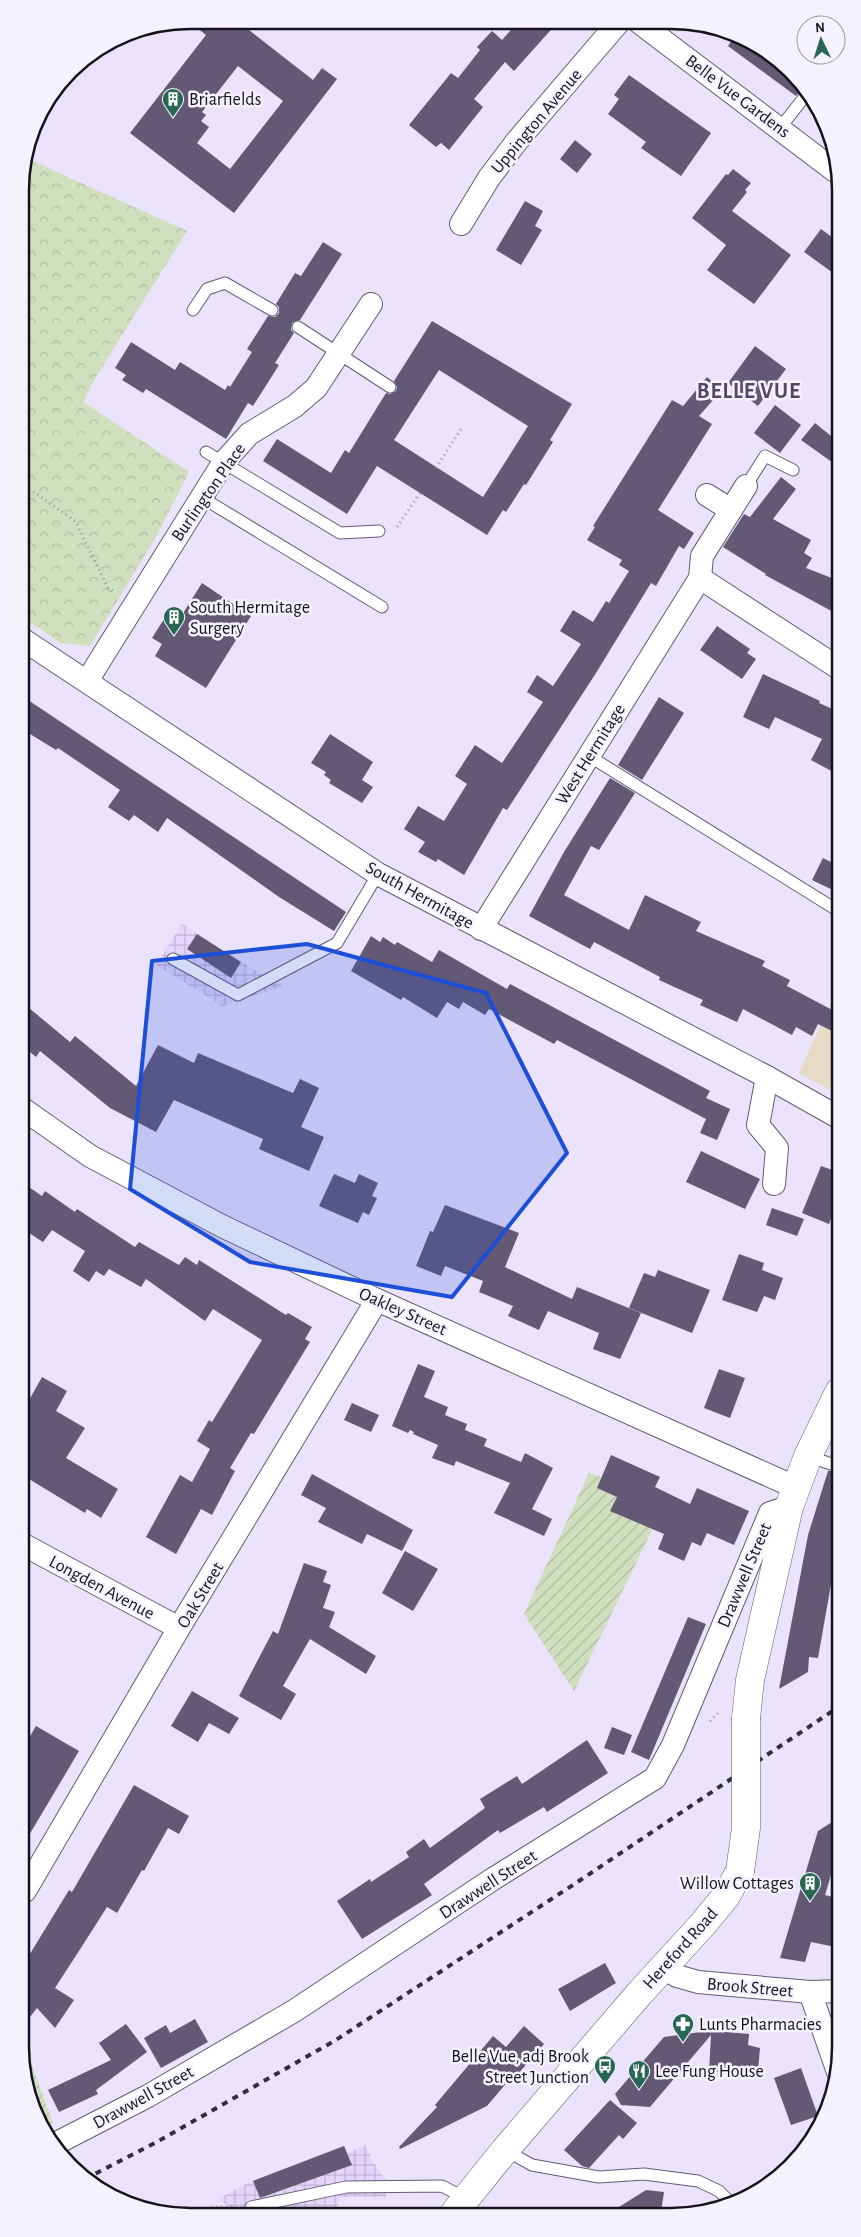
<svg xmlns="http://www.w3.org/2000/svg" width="861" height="2237" font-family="'Alegreya Sans',sans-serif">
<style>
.industrial{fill:url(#industrial-grid)}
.education{fill:#e7dbc7}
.park{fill:url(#park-crowns)}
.garden{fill:url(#garden-furrows)}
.building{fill:#645974;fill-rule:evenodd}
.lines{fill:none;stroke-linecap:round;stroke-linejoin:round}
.service-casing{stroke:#645a75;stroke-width:13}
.minor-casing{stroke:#645a75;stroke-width:24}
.tertiary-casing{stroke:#645a75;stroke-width:29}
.path{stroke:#9c95a8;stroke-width:3;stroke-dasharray:1 4;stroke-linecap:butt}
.service{stroke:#fff;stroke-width:11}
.minor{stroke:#fff;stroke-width:22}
.tertiary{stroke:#fff;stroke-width:28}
.rail{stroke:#322d3a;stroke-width:4;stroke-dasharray:6 6;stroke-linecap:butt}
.tertiary-bridge-casing{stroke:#645a75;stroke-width:29;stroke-linecap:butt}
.tertiary-bridge{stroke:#fff;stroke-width:28}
.marked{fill:#1d4ed8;fill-opacity:0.2;stroke:#1d4ed8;stroke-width:4;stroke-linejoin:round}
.labels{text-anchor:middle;stroke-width:5;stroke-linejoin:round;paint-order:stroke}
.street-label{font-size:18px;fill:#16121d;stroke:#f6f1fe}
.poi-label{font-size:18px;fill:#16121d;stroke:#f6f1fe;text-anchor:start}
.district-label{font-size:22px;font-weight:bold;letter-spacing:1px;fill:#524862;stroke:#f6f1fe}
.rim{fill:none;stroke:#16121d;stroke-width:2.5}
</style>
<defs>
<pattern id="industrial-grid" width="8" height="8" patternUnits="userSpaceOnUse" patternTransform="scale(1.25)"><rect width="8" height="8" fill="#e3d5fb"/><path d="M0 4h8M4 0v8" fill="none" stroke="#c2b6d7"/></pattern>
<pattern id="park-crowns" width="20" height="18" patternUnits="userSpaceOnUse" patternTransform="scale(1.25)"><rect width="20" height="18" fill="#d0dfbe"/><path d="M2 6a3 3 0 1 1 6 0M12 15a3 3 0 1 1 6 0" fill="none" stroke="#b2bea3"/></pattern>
<pattern id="garden-furrows" width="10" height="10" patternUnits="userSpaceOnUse" patternTransform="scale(1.25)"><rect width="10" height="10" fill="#d0dfbe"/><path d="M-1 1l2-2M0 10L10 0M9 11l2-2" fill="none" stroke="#b2bea3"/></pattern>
</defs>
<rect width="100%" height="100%" fill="#ebe2fb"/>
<g class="industrial">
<path d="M182,924L241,962L283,986L223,1006L156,965Z"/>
<path d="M365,2145L373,2162L385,2179L386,2197H341L334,2213H307L298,2206L282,2210L278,2213H238L218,2199L248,2183L344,2146L348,2153Z"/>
</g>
<path class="education" d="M838,988V1095L799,1073Z"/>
<path class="park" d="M26,158L187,231L96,377L83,402L189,472L156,537L90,646L61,643L22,617L20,178Z"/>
<g class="garden">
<path d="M589,1473L602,1477L597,1488L617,1497L611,1511L668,1497L574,1691L524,1614Z"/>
<path d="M31,2063L53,2123L41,2129L26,2091V2068Z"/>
</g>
<g class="building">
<path d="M187,20H236L313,80L322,68L337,79L234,213L130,133L206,35ZM238,66L283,101L230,169L197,143L209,127L201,121L206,115L202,112Z"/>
<path d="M518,22H558L514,71L505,62L474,99L483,107L449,150L441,143L436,147L409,125L451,73L458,78L480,50L477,47L492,31L502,40Z"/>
<path d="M736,34L747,38L791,69L802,89L796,96L728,46Z"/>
<path d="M629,75L711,133L681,176L641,148L646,142L608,114L619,99L614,95Z"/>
<path d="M575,140L592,154L577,173L560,159Z"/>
<path d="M733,169L751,183L745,190L747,192L732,211L791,255L754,304L707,270L726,245L692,218L726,174L728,175Z"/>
<path d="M525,201L543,211L535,226L542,230L521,265L496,250Z"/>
<path d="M821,229L836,240V275L804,252Z"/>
<path d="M323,242L342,254L300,320L292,323L291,330L294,333L275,363L279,365L253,406L248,403L226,439L146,389L143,393L122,380L126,375L115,368L131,342L175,370L180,362L225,390L228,385L230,387L252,352L247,349L268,316L275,317L279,313V307L276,304L295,273L301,276Z"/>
<path d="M432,321L572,404L550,440L553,442L526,485L524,484L506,512L503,510L487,535L377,466L347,514L263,461L277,439L331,473L345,450L349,453L386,393L390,394L396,391L397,387L394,381ZM439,370L528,426L483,497L394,440Z"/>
<path d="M755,346L786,369L758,406L728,383Z"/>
<path d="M707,377L722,390L699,416L712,424L658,510L694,533L684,549L679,546L656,586L651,583L596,673L507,810L503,808L464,875L438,859L436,862L418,852L425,842L404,829L418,806L444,821L467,784L455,776L475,745L502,763L543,702L527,692L537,675L553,686L581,644L560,631L573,610L593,622L606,601L609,603L629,571L619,565L622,560L587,540L595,527L593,526L672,400L683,406Z"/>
<path d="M775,405L801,425L780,453L754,433Z"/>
<path d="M815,423L836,440V465L801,440Z"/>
<path d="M781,477L796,489L773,519L811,540L804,553L812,558L806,568L837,580V614L765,575L766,574L723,547L744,514L750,517Z"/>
<path d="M202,583L251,616L206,688L155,656L162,644L152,638L169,611L180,618Z"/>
<path d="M717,626L750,649L747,653L756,659L742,679L700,650Z"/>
<path d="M763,674L820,701L819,703L837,711V774L811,760L822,739L775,717L769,729L743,717Z"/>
<path d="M22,696L346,912L334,931L279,897L167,818L158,832L134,815L129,821L108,807L120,790L58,748L56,750L22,729Z"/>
<path d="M659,697L684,713L642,780L618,765Z"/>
<path d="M330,734L373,762L362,780L373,787L362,803L329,783L331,780L324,775L326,772L311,763Z"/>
<path d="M610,778L635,793L599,850L591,846L564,895L629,930L645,895L701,922L696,931L765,961L762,966L790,980L787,986L838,1013V1034L818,1024L812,1036L796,1027L792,1035L743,1009L737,1022L700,1005L703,1000L659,980L660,977L594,942L590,949L529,916L564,852Z"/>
<path d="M823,858L837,865V892L812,880Z"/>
<path d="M197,934L241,962L231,978L187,949Z"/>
<path d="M371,936L380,942L383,937L395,945L397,942L432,962L439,950L507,989L510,984L710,1091L706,1098L730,1109L717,1140L700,1133L706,1119L557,1040L554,1044L489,1009L485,1015L463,1002L459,1009L447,1002L437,1018L403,997L401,1000L351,971Z"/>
<path d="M23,1003L70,1042L75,1036L136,1086L158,1045L194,1063L198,1053L293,1093L300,1079L319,1088L301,1127L324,1137L309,1171L259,1149L263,1139L174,1100L156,1132L110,1108L40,1051L36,1057L23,1046Z"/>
<path d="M701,1151L760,1179L745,1209L686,1182Z"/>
<path d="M821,1166L838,1172V1200L829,1224L802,1213Z"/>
<path d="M334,1174L355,1183L359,1174L378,1183L372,1196L377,1198L369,1215L363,1212L358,1223L319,1206Z"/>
<path d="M23,1183L42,1196L45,1191L75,1212L77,1209L135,1247L139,1242L179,1265L185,1257L197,1265L199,1260L286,1315L288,1313L312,1327L305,1339L310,1342L254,1434L251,1433L230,1468L235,1471L212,1515L201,1509L176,1554L146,1537L180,1475L192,1482L210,1449L197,1441L209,1420L212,1422L262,1340L213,1309L205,1321L146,1279L141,1287L109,1269L104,1276L96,1271L89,1282L73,1271L85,1251L52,1230L43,1242L23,1229Z"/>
<path d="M445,1205L519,1233L505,1267L572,1299L577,1287L641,1313L620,1359L593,1349L599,1333L548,1311L539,1330L508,1316L513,1306L479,1292L483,1281L445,1266L441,1276L416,1266L430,1231L433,1232Z"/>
<path d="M772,1208L804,1219L797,1236L766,1225Z"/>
<path d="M739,1254L764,1263L762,1270L783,1278L775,1300L764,1296L757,1312L722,1300Z"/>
<path d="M658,1270L710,1290L692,1333L629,1308L644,1273L655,1277Z"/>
<path d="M418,1364L435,1371L424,1397L448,1407L445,1415L467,1424L465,1430L487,1439L484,1446L521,1462L525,1453L553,1468L532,1509L552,1519L544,1536L494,1513L510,1483L456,1461L454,1466L432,1458L438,1445L413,1434L414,1432L410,1430L408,1433L392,1426Z"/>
<path d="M719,1369L745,1378L730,1418L704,1408Z"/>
<path d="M42,1377L67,1391L56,1411L85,1428L66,1458L118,1489L101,1518L87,1509L85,1513L24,1476V1409Z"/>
<path d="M352,1403L379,1415L371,1432L344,1420Z"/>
<path d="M835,1448L839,1449V1539L818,1658L809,1657L808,1672L779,1689L808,1535L828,1471H833L838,1466L837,1460L832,1456Z"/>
<path d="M611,1455L660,1477L655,1487L690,1504L697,1488L749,1511L734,1545L707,1533L701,1546L692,1542L684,1561L658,1549L664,1534L610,1511L617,1497L597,1488Z"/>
<path d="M312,1474L413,1530L402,1551L367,1534L362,1544L318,1522L326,1508L301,1495Z"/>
<path d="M405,1551L438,1569L413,1611L382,1593Z"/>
<path d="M304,1563L327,1571L323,1582L331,1585L323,1608L335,1612L329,1627L376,1656L366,1674L310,1639L283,1686L296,1694L281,1720L239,1696L273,1631L278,1634Z"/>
<path d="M688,1617L706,1624L649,1760L631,1752Z"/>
<path d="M192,1691L239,1718L229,1734L209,1723L198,1742L171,1726Z"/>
<path d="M36,1726L79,1751L25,1842V1745Z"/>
<path d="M612,1727L632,1735L624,1755L604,1748Z"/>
<path d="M587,1740L608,1773L547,1812L544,1807L500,1833L498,1830L424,1884L432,1895L362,1939L337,1901L370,1879L371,1882L409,1857L406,1852L424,1839L430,1848L485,1808L480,1799L517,1776L522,1784Z"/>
<path d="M134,1785L189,1816L179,1834L168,1828L144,1871L142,1870L117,1913L107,1907L86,1940L55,1988L74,2000L55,2028L37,2008L26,2022L25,1962L69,1890L72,1892Z"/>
<path d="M840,1817V1845L825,1895L840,1899V1948L811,1942L805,1962L780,1958L818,1831Z"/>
<path d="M605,1963L616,1983L570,2011L558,1989Z"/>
<path d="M195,2019L208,2042L161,2068L144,2038L166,2025L170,2033Z"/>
<path d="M126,2024L147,2052L96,2090L98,2094L59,2112L48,2090L111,2060L99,2043Z"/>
<path d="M524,2026L544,2044L511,2082L509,2080L487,2106L400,2149L399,2147L437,2107L435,2105L493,2036L506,2047Z"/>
<path d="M716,2030L715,2031L749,2034L748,2045L760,2048L758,2071L737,2070L736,2073L709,2071L711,2035L650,2107L621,2105L615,2094L664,2037Z"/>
<path d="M801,2068L818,2116L791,2125L774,2078Z"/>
<path d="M610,2100L637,2123L623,2139L619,2135L589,2168L582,2166L564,2150Z"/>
<path d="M344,2146L352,2165L260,2198L253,2181Z"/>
<path d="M646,2190L664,2192L661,2212H611Z"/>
</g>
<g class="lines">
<g class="service-casing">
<g id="service">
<path d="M780,128L806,95"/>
<path d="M193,310L207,289L225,283L272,310"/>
<path d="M298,327L390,387"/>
<path d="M206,452L340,533L379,531"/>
<path d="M746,486L765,456L793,470"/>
<path d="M201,497L382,607"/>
<path d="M589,756L837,910"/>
<path d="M173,959L238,995L337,943L378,874"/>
<path d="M808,1456L831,1464"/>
<path d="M505,2150L532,2165L599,2177L644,2174L698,2181L719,2191L732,2204"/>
<path d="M251,2207L346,2187L442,2186L465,2198"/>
</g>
</g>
<g class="minor-casing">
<g id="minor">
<path d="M640,23L835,171"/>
<path d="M461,224L489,178L517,141L618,23"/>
<path d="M707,495L731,510"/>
<path d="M700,578L837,667"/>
<path d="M22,639L378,874L767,1077L838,1117"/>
<path d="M87,681L223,463L249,434L295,406L316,388L371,304"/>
<path d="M481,929L700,578L702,556L746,486"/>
<path d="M767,1077L758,1125L777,1148L774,1184"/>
<path d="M23,1109L90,1156L222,1226L377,1300L797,1488"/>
<path d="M24,1545L179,1628"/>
<path d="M25,1891L179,1628L377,1300"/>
<path d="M663,1968L677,1976L698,1982L810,1992L840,1991"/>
<path d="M810,1992L838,2072"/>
<path d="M53,2145L148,2096L294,2011L493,1879L655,1778L673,1745L770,1513L789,1507"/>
</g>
</g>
<g class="tertiary-casing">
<g id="tertiary">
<path d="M746,1718L750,1680L789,1507L808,1456L839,1392"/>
<path d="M455,2212L505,2150L639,1994L703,1924L726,1896L740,1871"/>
</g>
</g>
<g class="path">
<path d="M436,468L461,429"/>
<path d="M21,483L75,521L108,588L115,592"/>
<path d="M397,527L420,493"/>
<path d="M710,1721L720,1711"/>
<path d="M198,2214L211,2207H233"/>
</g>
<use href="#service" class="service"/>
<use href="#minor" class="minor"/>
<use href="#tertiary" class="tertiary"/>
<path class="rail" d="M85,2179L155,2143L336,2040L576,1883L840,1706"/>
<g class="tertiary-bridge-casing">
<path id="tertiary-bridge" d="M740,1871L746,1828V1718"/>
</g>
<use href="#tertiary-bridge" class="tertiary-bridge"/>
</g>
<path class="marked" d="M307,944L486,993L567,1153L452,1297L250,1262L130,1189L152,961Z"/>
<defs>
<g id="building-pin" transform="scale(1.125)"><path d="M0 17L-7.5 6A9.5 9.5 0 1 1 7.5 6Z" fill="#296754" stroke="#f6f1fe"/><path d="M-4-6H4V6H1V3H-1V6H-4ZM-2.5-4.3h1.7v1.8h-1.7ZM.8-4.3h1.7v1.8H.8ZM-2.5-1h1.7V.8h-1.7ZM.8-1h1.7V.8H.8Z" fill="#fff"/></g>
<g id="pharmacy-pin" transform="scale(1.125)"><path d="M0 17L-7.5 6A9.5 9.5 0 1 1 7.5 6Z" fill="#296754" stroke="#f6f1fe"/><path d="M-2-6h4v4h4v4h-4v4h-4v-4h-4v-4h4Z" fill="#fff"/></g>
<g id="bus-pin" transform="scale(1.125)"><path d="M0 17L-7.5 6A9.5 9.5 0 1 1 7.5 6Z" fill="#296754" stroke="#f6f1fe"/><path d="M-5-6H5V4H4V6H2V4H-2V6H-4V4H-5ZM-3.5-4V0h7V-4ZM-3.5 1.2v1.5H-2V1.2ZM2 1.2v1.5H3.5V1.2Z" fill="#fff"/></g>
<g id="restaurant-pin" transform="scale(1.125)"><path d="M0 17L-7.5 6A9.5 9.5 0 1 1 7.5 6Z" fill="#296754" stroke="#f6f1fe"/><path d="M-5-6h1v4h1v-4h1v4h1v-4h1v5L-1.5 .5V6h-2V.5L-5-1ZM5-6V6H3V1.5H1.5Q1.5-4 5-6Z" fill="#fff"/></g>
</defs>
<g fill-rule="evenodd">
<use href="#building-pin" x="173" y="99"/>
<use href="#building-pin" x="174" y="617"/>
<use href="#building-pin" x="810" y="1883"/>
<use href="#pharmacy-pin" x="683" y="2024"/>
<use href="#bus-pin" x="605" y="2066"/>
<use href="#restaurant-pin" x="639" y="2071"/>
</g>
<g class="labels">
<g class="street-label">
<text transform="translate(738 96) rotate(37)" y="6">Belle Vue Gardens</text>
<text transform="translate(536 121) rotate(-50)" y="6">Uppington Avenue</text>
<text transform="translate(208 492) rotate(-55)" y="6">Burlington Place</text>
<text transform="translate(590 754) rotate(-58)" y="6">West Hermitage</text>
<text transform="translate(420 895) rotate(29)" y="6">South Hermitage</text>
<text transform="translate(403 1311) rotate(24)" y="6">Oakley Street</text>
<text transform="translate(744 1575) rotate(-67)" y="6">Drawwell Street</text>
<text transform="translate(102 1587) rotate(28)" y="6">Longden Avenue</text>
<text transform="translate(200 1595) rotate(-59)" y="6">Oak Street</text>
<text transform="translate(488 1884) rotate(-33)" y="6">Drawwell Street</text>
<text transform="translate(680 1948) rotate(-48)" y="6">Hereford Road</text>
<text transform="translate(750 1987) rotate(5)" y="6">Brook Street</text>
<text transform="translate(143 2097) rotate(-29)" y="6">Drawwell Street</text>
</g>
<g class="poi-label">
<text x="189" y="105">Briarfields</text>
<text x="190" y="613">South Hermitage<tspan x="190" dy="21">Surgery</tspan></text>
<text x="794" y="1889" text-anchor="end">Willow Cottages</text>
<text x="699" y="2030">Lunts Pharmacies</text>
<text x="589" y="2062" text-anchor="end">Belle Vue, adj Brook<tspan x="589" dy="21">Street Junction</tspan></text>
<text x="655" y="2077">Lee Fung House</text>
</g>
<g class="district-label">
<text x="749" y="398">BELLE VUE</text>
</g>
</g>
<path d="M0 0H861V2237H0ZM190 29H671A161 161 0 0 1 832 190V2047A161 161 0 0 1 671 2208H190A161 161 0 0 1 29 2047V190A161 161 0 0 1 190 29Z" fill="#f6f1fe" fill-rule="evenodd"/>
<path class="rim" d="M190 29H671A161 161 0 0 1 832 190V2047A161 161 0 0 1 671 2208H190A161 161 0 0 1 29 2047V190A161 161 0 0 1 190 29Z"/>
<g transform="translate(821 40) rotate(356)"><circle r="24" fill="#f6f1fe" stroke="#9c98a4"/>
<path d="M0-4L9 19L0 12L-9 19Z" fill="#296754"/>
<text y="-8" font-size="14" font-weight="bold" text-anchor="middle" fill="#16121d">N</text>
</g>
</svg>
